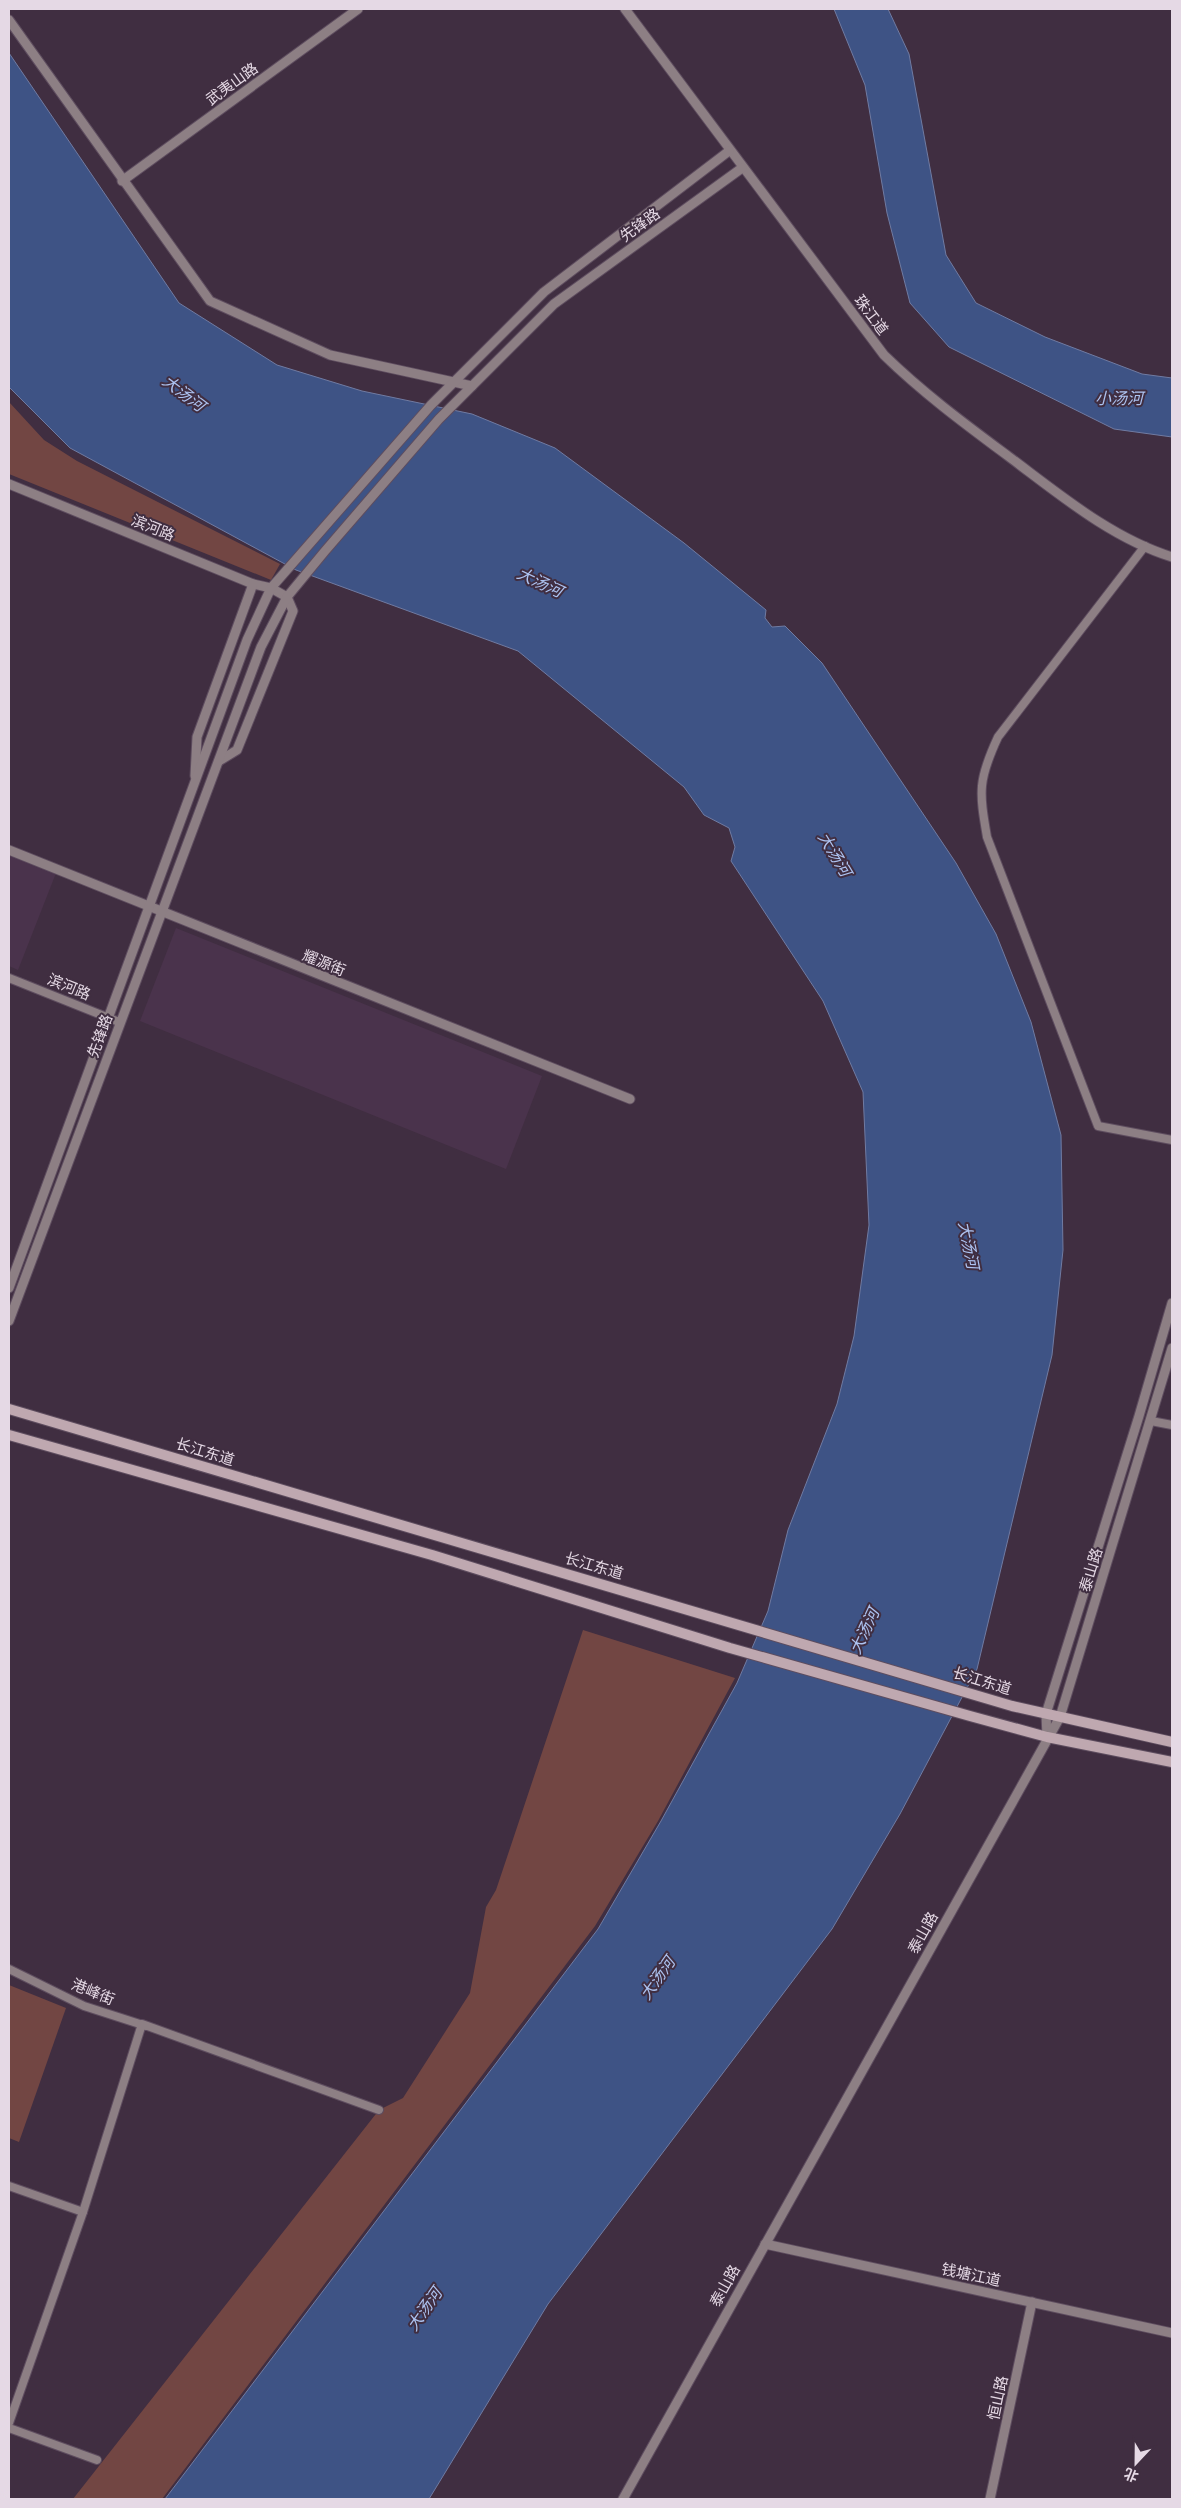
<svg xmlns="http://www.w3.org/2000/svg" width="1181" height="2508" font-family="Arial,'Noto Sans SC',sans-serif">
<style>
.built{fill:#4a334c}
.green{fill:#724643}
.water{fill:#3e5385;stroke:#707ba2}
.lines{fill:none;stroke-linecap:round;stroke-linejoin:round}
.minor-casing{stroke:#5e4d5f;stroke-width:10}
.tertiary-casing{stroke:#5e4d5f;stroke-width:11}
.secondary-casing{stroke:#5e4d5f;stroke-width:12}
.minor{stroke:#8d7f84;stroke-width:8}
.tertiary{stroke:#8d7f84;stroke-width:9}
.secondary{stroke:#bfa8b0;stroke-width:10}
.labels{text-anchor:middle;stroke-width:4;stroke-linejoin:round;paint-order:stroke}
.street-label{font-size:15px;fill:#e5d9e5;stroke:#402e41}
.water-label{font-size:16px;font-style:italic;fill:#adc3f1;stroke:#402e41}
</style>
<rect width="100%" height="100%" fill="#402e41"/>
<g class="built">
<path d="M9,854L56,873L18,970L9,966Z"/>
<path d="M176,928L542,1076L506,1169L140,1021Z"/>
</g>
<g class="green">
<path d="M9,402L44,440L77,461L280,564L271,580L9,474Z"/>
<path d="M583,1630L735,1678L658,1821L595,1926L162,2499H73L379,2110L403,2098L470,1993L486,1907L496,1890Z"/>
<path d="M9,1985L66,2008L19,2142L9,2138Z"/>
</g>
<g class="water">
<path d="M834,9H888L909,54L946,255L976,303L1045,337L1142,374L1172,378V437L1114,429L949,347L910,303L887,213L865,85Z"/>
<path d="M9,53L179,303L277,365L362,391L472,414L555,448L684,543L766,610L765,618L772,627L785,626L822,663L956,863L996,934L1031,1022L1061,1135L1063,1250L1052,1355L977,1669L900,1814L832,1929L548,2304L429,2499H165L598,1929L661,1821L737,1683L768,1611L788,1530L837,1404L854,1336L869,1225L863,1092L823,1001L731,861L735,847L729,828L704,815L684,787L518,651L296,570L70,448L9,387Z"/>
</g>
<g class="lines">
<g class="minor-casing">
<g id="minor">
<path d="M1145,546L998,737C978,780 979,791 987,837L1098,1126L1172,1140"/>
<path d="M9,978L119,1022"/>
<path d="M1151,1421L1172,1425"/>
<path d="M9,1969L84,2006L146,2026"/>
<path d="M9,2186L83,2212"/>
<path d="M9,2423L83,2212L142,2024L379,2110"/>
<path d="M9,2428L97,2460"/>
</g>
</g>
<g class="tertiary-casing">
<g id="tertiary">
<path d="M625,9L884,355C923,393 965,424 1008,456C1059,494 1111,538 1172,557"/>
<path d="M9,20L210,301L330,355L472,386"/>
<path d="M122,181L358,9"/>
<path d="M9,484L253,584L271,588L287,597"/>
<path d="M219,761L237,750L293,611L287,597"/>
<path d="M195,776L197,737L253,584"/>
<path d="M9,850L630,1099"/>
<path d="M9,1288L247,640L271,588L431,405L544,292L729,151"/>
<path d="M9,1321L261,647L287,597L325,551L439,419L554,304L742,168"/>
<path d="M1047,1737L1046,1714L1139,1416L1172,1303"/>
<path d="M765,2244L1172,2333"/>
<path d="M623,2499L1060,1717L1172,1348"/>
<path d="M990,2499L1032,2302"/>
</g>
</g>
<g class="secondary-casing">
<g id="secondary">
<path d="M9,1409L1012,1706L1172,1742"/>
<path d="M9,1435L432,1555L730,1648L970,1716L1047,1737L1172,1762"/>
</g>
</g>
<use href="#minor" class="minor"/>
<use href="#tertiary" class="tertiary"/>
<use href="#secondary" class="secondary"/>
</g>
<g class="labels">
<g class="street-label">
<text transform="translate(232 84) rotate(-36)" y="5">武夷山路</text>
<text transform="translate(640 225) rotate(-36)" y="5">先锋路</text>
<text transform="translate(871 315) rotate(53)" y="5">珠江道</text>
<text transform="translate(153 528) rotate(22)" y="5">滨河路</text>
<text transform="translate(324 963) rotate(22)" y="5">耀源街</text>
<text transform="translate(69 987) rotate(22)" y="5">滨河路</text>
<text transform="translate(100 1036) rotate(-70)" y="5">先锋路</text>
<text transform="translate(205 1452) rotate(17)" y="5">长江东道</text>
<text transform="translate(594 1566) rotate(16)" y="5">长江东道</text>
<text transform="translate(1091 1570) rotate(-73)" y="5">泰山路</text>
<text transform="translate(982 1681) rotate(17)" y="5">长江东道</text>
<text transform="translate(923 1933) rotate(-61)" y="5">泰山路</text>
<text transform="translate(93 1992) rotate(22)" y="5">港峰街</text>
<text transform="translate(971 2275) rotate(12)" y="5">钱塘江道</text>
<text transform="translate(725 2286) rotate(-61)" y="5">泰山路</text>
<text transform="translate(998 2398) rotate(-78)" y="5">恒山路</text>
</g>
<g class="water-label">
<text transform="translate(184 393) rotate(37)" y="6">大汤河</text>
<text x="1119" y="404">小汤河</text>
<text transform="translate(540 582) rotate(25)" y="6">大汤河</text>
<text transform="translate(835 854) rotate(59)" y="6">大汤河</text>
<text transform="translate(969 1245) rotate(79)" y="6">大汤河</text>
<text transform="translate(864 1631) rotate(-65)" y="6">大汤河</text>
<text transform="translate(657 1978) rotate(-55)" y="6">大汤河</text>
<text transform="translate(424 2309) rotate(-55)" y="6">大汤河</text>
</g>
</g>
<rect width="1181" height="2508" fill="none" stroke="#e5d9e5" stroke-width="20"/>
<g transform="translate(1136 2463) rotate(202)" stroke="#402e41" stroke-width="4" paint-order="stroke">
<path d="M0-4L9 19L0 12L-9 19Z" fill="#e5d9e5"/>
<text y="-8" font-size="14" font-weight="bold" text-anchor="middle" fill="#e5d9e5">北</text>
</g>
</svg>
